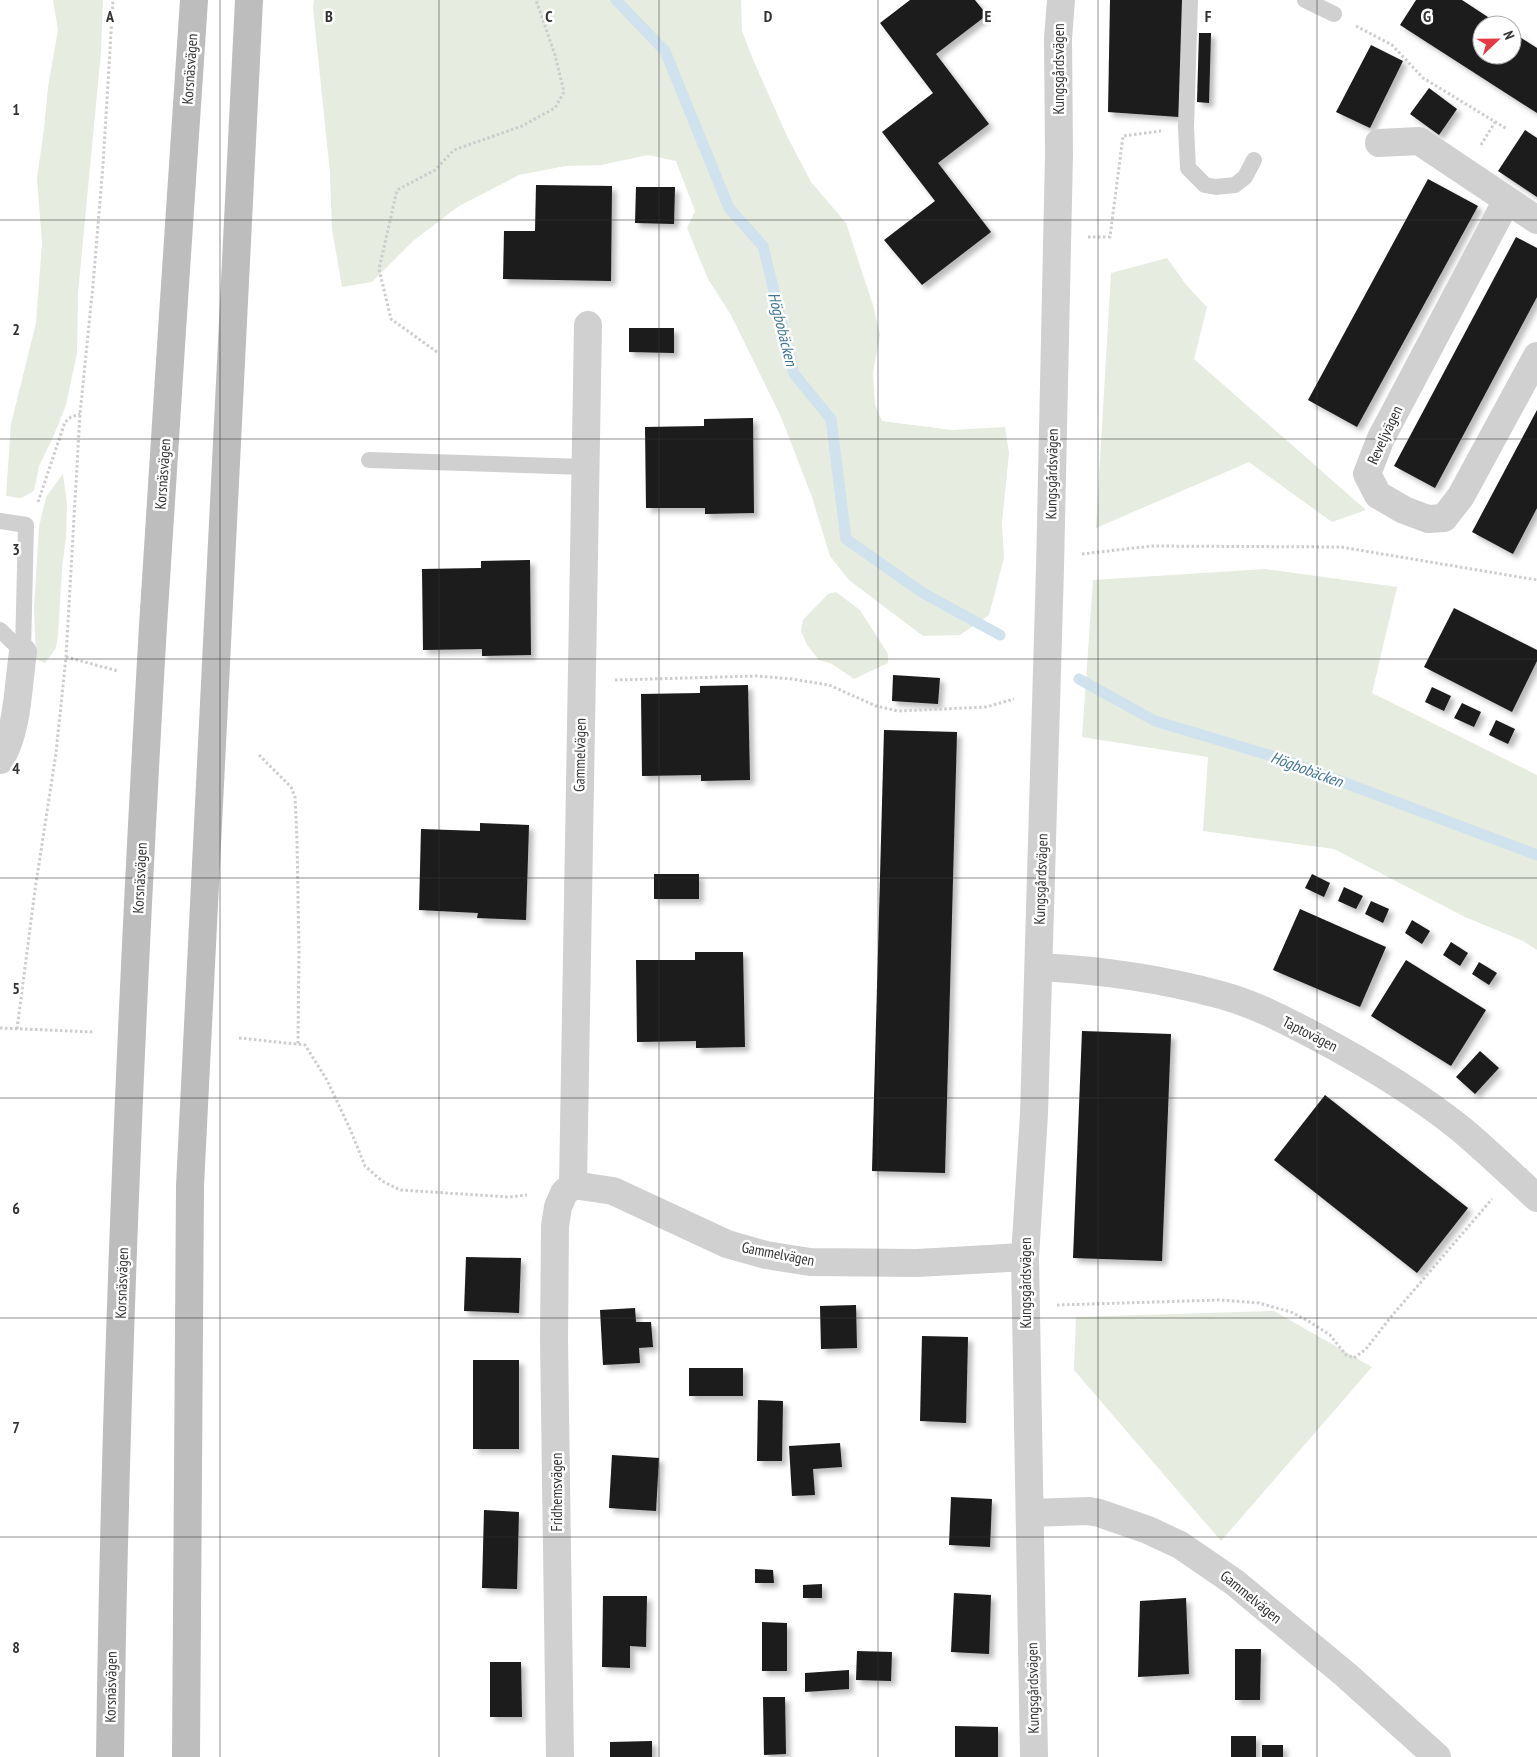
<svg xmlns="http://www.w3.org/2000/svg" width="1537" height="1757" font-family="'PT Sans Narrow',sans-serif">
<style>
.green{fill:#e6ecdf}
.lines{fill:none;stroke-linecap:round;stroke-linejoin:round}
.stream{stroke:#cfe2ee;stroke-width:11}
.building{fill:#1a1a1a;filter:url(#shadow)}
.path{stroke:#cdcdcd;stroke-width:3;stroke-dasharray:2.5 2.5;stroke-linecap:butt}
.service{stroke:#d0d0d0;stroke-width:16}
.minor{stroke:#d0d0d0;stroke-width:28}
.secondary{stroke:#bdbdbd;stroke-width:28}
.grid{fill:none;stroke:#333;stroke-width:1;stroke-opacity:0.55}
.labels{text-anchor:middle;stroke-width:5;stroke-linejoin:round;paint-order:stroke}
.street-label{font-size:15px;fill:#333;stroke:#fff}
.water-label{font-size:16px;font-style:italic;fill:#3f7597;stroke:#fff}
.grid-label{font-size:16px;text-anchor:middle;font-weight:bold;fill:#333;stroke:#fff;stroke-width:5;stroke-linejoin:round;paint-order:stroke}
</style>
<defs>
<filter id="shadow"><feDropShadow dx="4.5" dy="4.5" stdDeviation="2.5" flood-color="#0004"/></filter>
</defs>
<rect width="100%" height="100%" fill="#fff"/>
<g class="green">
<path d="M53,0H103L101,52L78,293L77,353L66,405L54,435L39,466L34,491L21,498L6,496L11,424L36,323L42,243L37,178L44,129L48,87L58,30Z"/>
<path d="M314,0H741L742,31L752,57L786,134L811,182L846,223L860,266L873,305L880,335L873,373L875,405L882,421L952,430L1005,427L1009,453L1002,523L1004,558L989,615L960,635L923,636L849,580L830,556L812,497L781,417L731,315L708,279L687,228L695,211L676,161L648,155L601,165L565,166L519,175L459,206L413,241L372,282L342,287L332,229L330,173L313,8Z"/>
<path d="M1167,258L1187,286L1207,307L1194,359L1366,510L1332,522L1249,462L1096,528L1111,273Z"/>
<path d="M63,474L67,504L66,537L62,568L58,635L56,648L45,663L36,659L34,606L39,527L46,497Z"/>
<path d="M1265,569L1397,587L1372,693L1537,775V950L1523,941L1465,917L1334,849L1203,831L1208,757L1082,737L1093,580Z"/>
<path d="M836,592L860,610L888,654V663L854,679L832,664L819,660L807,645L801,631L803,620L828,594Z"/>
<path d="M1274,1311L1372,1367L1221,1541L1074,1370L1076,1317Z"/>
</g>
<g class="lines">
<g class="stream">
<path d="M616,0L665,51L729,208L763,246L794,374L831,419L846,539L923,593L1000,635"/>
<path d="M1079,679L1155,721L1279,758L1537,855"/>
</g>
</g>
<g class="building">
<path d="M910,0H975L987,15L936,54L989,124L938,163L991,232L922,285L884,240L935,201L882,132L933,93L880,23Z"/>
<path d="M1110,0H1183L1179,117L1108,112Z"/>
<path d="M1416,0H1462L1500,25H1482V55H1512V32L1537,48V113L1400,25Z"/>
<path d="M1199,33H1211L1209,103L1197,102Z"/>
<path d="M1371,45L1403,61L1370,128L1336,112Z"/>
<path d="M1429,88L1457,109L1439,135L1410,114Z"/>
<path d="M1525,130L1537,138V197L1498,171Z"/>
<path d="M1428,179L1478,206L1357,427L1308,400Z"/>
<path d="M536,185L612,186L611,281L503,279L504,231H535Z"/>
<path d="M636,187H675L674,224L635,223Z"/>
<path d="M1516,237L1537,248V297L1435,488L1394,466Z"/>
<path d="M629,328H674V353L629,352Z"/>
<path d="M1537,410V508L1513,554L1472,532Z"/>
<path d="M753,418L754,513L705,514V508H646L645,427L704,426V419Z"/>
<path d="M530,560L531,655L482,656V649L423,650L422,569L481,568V561Z"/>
<path d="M1454,608L1537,650V661L1512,712L1424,667Z"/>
<path d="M893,675L940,678L938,704L892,701Z"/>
<path d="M748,685L750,780L701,781V775L642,776L641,694L700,693V686Z"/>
<path d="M1432,687L1451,696L1444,711L1425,702Z"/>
<path d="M1462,703L1481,712L1474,727L1454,718Z"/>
<path d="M1496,720L1515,729L1508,744L1489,735Z"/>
<path d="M884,730L957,732L945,1173L872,1171Z"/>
<path d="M480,823L529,825L526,920L477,918L478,913L419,910L421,829L480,831Z"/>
<rect x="654" y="874" width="45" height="25"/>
<path d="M1312,874L1330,883L1324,897L1305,888Z"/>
<path d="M1344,887L1363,896L1356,909L1338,901Z"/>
<path d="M1371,901L1389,909L1383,923L1365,914Z"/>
<path d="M1300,909L1386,947L1360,1007L1273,970Z"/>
<path d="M1412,920L1430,931L1422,944L1405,933Z"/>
<path d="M1451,942L1468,953L1460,966L1443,955Z"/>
<path d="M695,952H743L745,1047L696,1048V1041L637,1042L636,960H695Z"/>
<path d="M1406,960L1486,1010L1451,1066L1371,1016Z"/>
<path d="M1479,962L1497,973L1489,985L1472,974Z"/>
<path d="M1082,1031L1171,1034L1162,1261L1073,1258Z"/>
<path d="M1480,1051L1499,1068L1475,1094L1456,1077Z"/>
<path d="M1325,1095L1468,1208L1417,1273L1274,1160Z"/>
<path d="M466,1257L521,1258L519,1313L464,1311Z"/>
<path d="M856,1305L857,1348L821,1349L820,1306Z"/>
<path d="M635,1308L636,1322H651L653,1347L639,1348L640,1363L603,1365L600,1310Z"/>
<path d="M922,1336L968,1337L966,1423L920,1421Z"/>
<rect x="473" y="1360" width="46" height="89"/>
<rect x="689" y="1368" width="54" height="28"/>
<path d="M758,1400L783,1401L782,1461H757Z"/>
<path d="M840,1443L842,1467L813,1469L815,1495L792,1496L789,1446Z"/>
<path d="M612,1455L659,1458L656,1511L609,1508Z"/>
<path d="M951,1497L992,1499L990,1547L949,1545Z"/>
<path d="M484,1510L519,1512L517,1589L482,1588Z"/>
<path d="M755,1569L773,1570L774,1583H755Z"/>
<path d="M822,1584V1598H803V1585Z"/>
<path d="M954,1593L991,1595L989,1654L951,1652Z"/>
<path d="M603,1596H647L646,1647L630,1646V1668L602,1667Z"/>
<path d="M1186,1598L1189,1674L1138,1677L1140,1601Z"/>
<path d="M762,1622L787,1623V1671H762Z"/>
<path d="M1235,1649H1261L1260,1700H1235Z"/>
<path d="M857,1651L892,1652L891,1681L856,1680Z"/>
<path d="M490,1662H521L522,1717H490Z"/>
<path d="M849,1670V1689L805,1692V1673Z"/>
<path d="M763,1697H785L786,1754L764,1755Z"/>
<path d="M955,1726L998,1727V1757H955Z"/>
<rect x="1231" y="1736" width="25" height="21"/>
<path d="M652,1741V1757H610V1742Z"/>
<rect x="1262" y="1745" width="21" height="12"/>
</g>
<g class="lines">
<g class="path">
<path d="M1356,26L1392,45L1423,78L1507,129"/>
<path d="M1481,145L1495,122"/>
<path d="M1088,237H1110L1123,136L1161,131"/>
<path d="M437,352L391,319L379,269L397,190L435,170L454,150L522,126L555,108L564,92L555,55L536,0"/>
<path d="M38,502L65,422L71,417L80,414"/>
<path d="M1082,554L1152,546L1341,547L1537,580"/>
<path d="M66,657L118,671"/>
<path d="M615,680L757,676L792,679L829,685L876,706L898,711L986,707L1014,699"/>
<path d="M259,755L291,787L295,797L297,840L299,952L298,1044"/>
<path d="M0,1028L93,1032"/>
<path d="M17,1029L35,890L56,753L66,657L80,414L93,285L103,165L113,0"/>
<path d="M239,1038L305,1045L327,1080L350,1129L365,1166L382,1181L400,1190L509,1197L527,1195"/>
<path d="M1057,1305L1220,1300L1259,1303L1291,1312L1310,1322L1330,1335L1346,1355L1354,1358L1366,1349L1390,1318L1492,1199"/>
</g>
<g class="service">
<path d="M1190,0L1186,127L1188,168L1205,185L1216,187L1235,185L1245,177L1254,160"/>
<path d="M1305,0L1334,14"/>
<path d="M369,460L585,467"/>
<path d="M0,521L26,525L23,652"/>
<path d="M0,630L23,652"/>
</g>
<g class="minor">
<path d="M1379,143L1419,141L1537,220"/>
<path d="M1507,200L1381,438L1367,474L1378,495L1404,510L1428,519L1444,518L1461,496L1537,356"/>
<path d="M0,760C18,731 18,686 23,652"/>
<path d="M1039,967C1100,970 1162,979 1221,995C1254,1004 1285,1020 1315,1036C1366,1063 1416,1093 1461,1129C1487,1151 1512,1175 1537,1198"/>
<path d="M573,1185L588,325"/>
<path d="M1030,1513L1089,1511L1099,1513L1148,1530L1180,1545L1234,1582L1346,1675L1437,1757"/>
<path d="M560,1757L554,1340L555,1226L558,1207L564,1193L573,1185L613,1191L727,1244L766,1255L810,1262L917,1263L1025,1257"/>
<path d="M1034,1757L1025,1257L1034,1114L1050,568L1059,154L1058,39L1061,0"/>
</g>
<g class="secondary">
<path d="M110,1757C115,1380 131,1003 153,626C166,417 180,209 194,0"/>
<path d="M186,1757L190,1186L249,0"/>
</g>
</g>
<path class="grid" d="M220,0V1757M439,0V1757M659,0V1757M878,0V1757M1098,0V1757M1317,0V1757M0,220H1537M0,439H1537M0,659H1537M0,878H1537M0,1098H1537M0,1318H1537M0,1537H1537"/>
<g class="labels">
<g class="street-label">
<text transform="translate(190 69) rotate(-86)" y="5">Korsnäsvägen</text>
<text transform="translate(1059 69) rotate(-90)" y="5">Kungsgårdsvägen</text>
<text transform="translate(1385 435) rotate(-65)" y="5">Reveljvägen</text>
<text transform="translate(163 474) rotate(-86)" y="5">Korsnäsvägen</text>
<text transform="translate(1052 474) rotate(-89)" y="5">Kungsgårdsvägen</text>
<text transform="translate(580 755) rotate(-89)" y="5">Gammelvägen</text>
<text transform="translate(140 878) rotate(-87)" y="5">Korsnäsvägen</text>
<text transform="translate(1041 879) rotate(-88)" y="5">Kungsgårdsvägen</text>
<text transform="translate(1310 1034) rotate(27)" y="5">Taptovägen</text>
<text transform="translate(778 1254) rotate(11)" y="5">Gammelvägen</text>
<text transform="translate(122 1283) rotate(-88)" y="5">Korsnäsvägen</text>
<text transform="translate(1026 1283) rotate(-90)" y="5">Kungsgårdsvägen</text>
<text transform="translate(557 1492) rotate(-90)" y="5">Fridhemsvägen</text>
<text transform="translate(1251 1597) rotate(39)" y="5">Gammelvägen</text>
<text transform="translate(111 1687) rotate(-89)" y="5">Korsnäsvägen</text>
<text transform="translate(1033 1688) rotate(-91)" y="5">Kungsgårdsvägen</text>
</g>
<g class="water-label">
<text transform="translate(783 329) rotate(76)" y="6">Högbobäcken</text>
<text transform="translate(1307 769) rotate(20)" y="6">Högbobäcken</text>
</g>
</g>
<g class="grid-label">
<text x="110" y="22">A</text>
<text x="329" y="22">B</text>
<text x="549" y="22">C</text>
<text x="768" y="22">D</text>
<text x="988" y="22">E</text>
<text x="1208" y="22">F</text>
<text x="1427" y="22">G</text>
<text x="16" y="115">1</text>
<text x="16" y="335">2</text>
<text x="16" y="555">3</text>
<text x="16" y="774">4</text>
<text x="16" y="994">5</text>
<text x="16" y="1214">6</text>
<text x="16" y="1433">7</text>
<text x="16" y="1653">8</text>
</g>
<g transform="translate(1497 40) rotate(68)"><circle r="24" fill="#ffffff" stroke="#adadad"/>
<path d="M0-4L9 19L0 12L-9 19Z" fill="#e63946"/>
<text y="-8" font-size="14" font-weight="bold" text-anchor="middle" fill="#333333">N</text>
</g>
</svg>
